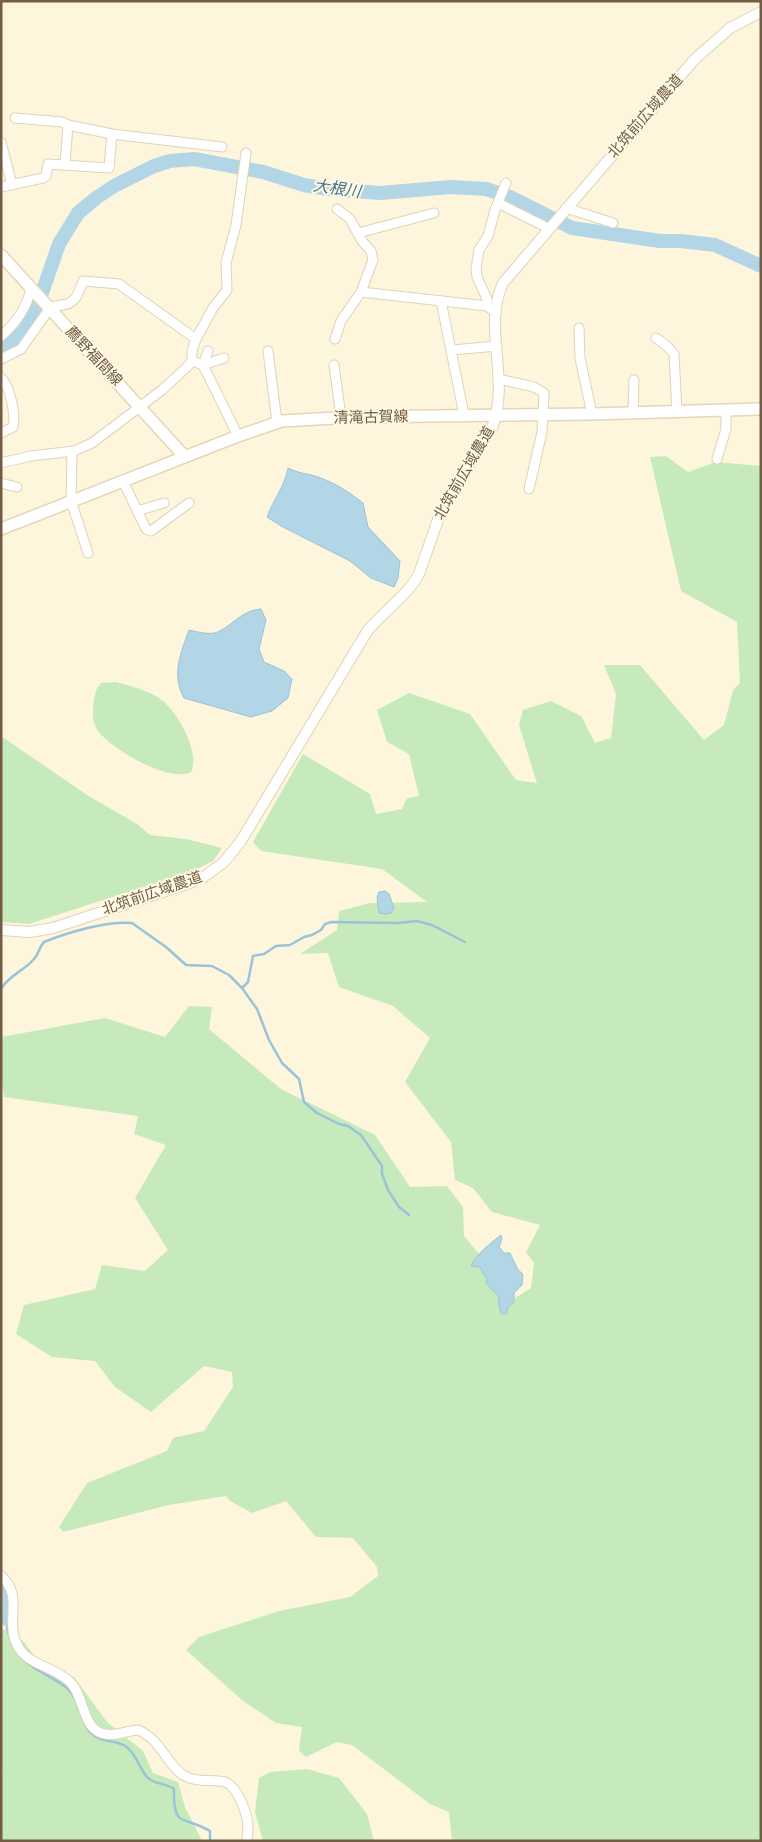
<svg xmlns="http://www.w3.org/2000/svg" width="762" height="1842" font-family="'DejaVu Sans','Noto Sans JP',sans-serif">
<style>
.green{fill:#c7eabc}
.water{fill:#b2d6e6;stroke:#98c3d8}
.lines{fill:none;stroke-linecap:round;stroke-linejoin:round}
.stream{stroke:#98c3d8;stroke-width:2.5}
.river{stroke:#b2d6e6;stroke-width:14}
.minor-casing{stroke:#e0d2ba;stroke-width:11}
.tertiary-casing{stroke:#e0d2ba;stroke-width:12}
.secondary-casing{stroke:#e6d5b7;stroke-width:14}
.minor{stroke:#fff;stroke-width:9}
.tertiary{stroke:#fff;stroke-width:10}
.secondary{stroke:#fff;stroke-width:11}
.labels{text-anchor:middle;stroke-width:4;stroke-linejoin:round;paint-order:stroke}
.street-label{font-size:15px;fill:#735d45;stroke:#fff9e4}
.water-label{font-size:16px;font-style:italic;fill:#42748e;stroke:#fff9e4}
</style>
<rect width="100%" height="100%" fill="#fdf6dd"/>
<g class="green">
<path d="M666,456L688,472L716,462L761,466V1841H452L449,1812L430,1804L352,1745L337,1742L306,1757L299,1751L302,1727L276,1723L243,1701L186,1650L199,1637L279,1611L350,1597L378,1576L377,1567L353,1538L316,1537L286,1501L252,1513L230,1501L226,1496L169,1505L63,1532L59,1527L87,1483L167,1451L173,1438L204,1431L233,1387L232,1372L204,1366L151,1412L115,1387L95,1361L52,1357L16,1334L24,1305L95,1289L102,1265L145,1271L168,1250L135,1198L166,1145L134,1134L138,1116L4,1097L1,1071V1037L105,1018L165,1037L189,1006L212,1007L209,1029L281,1089L375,1135L410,1187L447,1186L463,1207L464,1236L503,1283L512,1300L531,1288L534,1263L526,1252L540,1225L492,1212L473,1188L455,1180L451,1142L405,1082L430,1038L393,1006L339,987L328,953L300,954L337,930L339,911L370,903L427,902L382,869L261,851L253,842L303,754L370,794L376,814L402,809L407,798L419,796L409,754L387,742L377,710L409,693L470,714L516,780L537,783L519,725L523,710L551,701L581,716L595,743L611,738L616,694L604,665H640L704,740L724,725L733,690L740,683L737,622L681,591L650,457Z"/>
<path d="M116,682C130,686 147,690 159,698C176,709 201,752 191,772C168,783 112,749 98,731C92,722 92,712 94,701C95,694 96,688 101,683Z"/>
<path d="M1,736L87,795L137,824L150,835L186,839L222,848L213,861L193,871L29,924L1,922Z"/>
<path d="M1,1628L24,1642L44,1669L74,1677L107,1722L143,1751L153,1773L178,1782L185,1807L202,1841H1V1774L3,1772L1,1770Z"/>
<path d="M307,1769L339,1778L367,1814L374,1841H263L255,1812L259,1778L270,1772Z"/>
</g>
<g class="water">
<path d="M288,468C300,474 306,473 318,477C335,483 349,492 363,503L368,527L400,561L398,578L394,587L371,578L350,561L281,526L267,517C273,500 285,486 288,468Z"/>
<path d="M261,609L266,620L259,649L264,662L284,671L292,679L288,698L272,711L251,717L184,698C171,674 181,653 189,630C199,632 211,636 220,631C235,623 241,611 261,609Z"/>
<path d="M385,891L389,894L394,908L391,913L385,914L379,913L377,897L379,892Z"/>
<path d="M501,1235L502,1239L499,1247L504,1253H510L518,1270L523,1274L522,1285L514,1293V1302L508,1307L507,1313L504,1314L501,1313L499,1305V1297L486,1283L487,1279L483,1273L480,1267L471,1266C475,1255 492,1242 501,1235Z"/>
</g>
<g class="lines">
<g class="stream">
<path d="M242,988L248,982L253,956L264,954L276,946L290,945L304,937L312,935L321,930L325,924L331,922L398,923L417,921L432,925L465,942"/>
<path d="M1,989C9,975 24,971 34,959C39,954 39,947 44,942C69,932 106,921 132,923L166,947L186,965L212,966L229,975L242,988L257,1009L269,1040L282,1063L299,1079L304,1102L317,1113L339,1124L348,1126L361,1135L382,1166V1174L388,1190L399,1207L409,1215"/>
<path d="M7,1619V1629L14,1648"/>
<path d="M20,1656C33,1671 52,1676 67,1688C80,1699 79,1720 90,1732C99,1742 110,1740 121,1744C134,1748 139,1768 147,1777C154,1785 167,1783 174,1789C173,1829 183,1815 210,1831V1841"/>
</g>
<g class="river">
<path d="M1,352L24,331L35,313L59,244L78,213L96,198L114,186L154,166L170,161L194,159L263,172L304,185L328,189L380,193L451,187L486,189L510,197L572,228L660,241H681L715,245L761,266"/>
<path d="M1,1588L6,1589L9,1595L7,1619"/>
</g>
<g class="minor-casing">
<g id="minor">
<path d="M15,118L62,122L68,125"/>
<path d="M1,142L12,185"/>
<path d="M65,164L68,125L112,134L222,147"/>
<path d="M1,187L43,178L46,176L48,164L109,168L112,134"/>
<path d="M498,203L548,228"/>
<path d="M566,208L613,223"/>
<path d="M358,233L434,213"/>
<path d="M361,292L487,306L495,312"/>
<path d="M441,301L464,415"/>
<path d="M487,306V299L477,277L476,269L479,250L488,236L495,210L506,183"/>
<path d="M579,328L580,358L592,414"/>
<path d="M1,336C16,323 27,308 31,288"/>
<path d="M656,338L667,346L674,354L677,412"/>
<path d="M335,339L341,321L361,292L373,260L371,251L362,241L350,219L337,209"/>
<path d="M452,350L497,346"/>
<path d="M268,351L277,422"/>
<path d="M1,359L21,349L50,308C55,305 57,306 62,305C76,304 79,292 83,281L119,284L196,339"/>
<path d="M192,361L203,365L238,436"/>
<path d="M203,365L224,358"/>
<path d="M203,365L208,351"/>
<path d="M334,365L341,417"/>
<path d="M1,378C10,385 16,416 13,427L1,433"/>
<path d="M499,379L534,387L544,393L542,432L529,489"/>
<path d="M633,413L634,380"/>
<path d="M72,451L71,501L88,553"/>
<path d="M717,459L726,429V411"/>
<path d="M1,463L31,456L74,451L92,443L162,390L187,367L192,361V351L196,339L213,308L227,290L226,263L236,225L246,153"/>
<path d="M123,481L146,529L151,531L189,503"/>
<path d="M1,483L17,487"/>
<path d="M137,511L164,503"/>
<path d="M1,1576C24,1595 5,1621 17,1645C28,1666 54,1666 70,1682C84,1695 82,1726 101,1733C113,1738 128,1730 139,1730C144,1733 149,1736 152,1739C164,1750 170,1766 183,1775C196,1783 211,1779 225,1782C237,1786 247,1813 248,1825C248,1830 247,1836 247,1841"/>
</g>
</g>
<g class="tertiary-casing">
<path id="tertiary" d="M1,930L30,932L53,928L190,883L205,876L224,862L241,841L368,630C384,611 407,596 419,574L440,514L492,428C511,380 482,328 503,283L694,60L730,28L761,12"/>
</g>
<g class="secondary-casing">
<g id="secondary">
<path d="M1,255L185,457"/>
<path d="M1,529L238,436L282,421L353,417L592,414L761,409"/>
</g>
</g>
<use href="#minor" class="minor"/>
<use href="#tertiary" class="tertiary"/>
<use href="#secondary" class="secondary"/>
</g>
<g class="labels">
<g class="street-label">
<text transform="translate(645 116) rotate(-49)" y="5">北筑前広域農道</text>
<text transform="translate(94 356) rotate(47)" y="5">薦野福間線</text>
<text transform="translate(371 417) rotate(-1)" y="5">清滝古賀線</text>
<text transform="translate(464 473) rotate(-60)" y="5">北筑前広域農道</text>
<text transform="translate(152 893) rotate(-19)" y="5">北筑前広域農道</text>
</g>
<g class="water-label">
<text transform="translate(337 188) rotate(8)" y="6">大根川</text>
</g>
</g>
<rect width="762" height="1842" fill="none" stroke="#735d45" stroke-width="5"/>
</svg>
